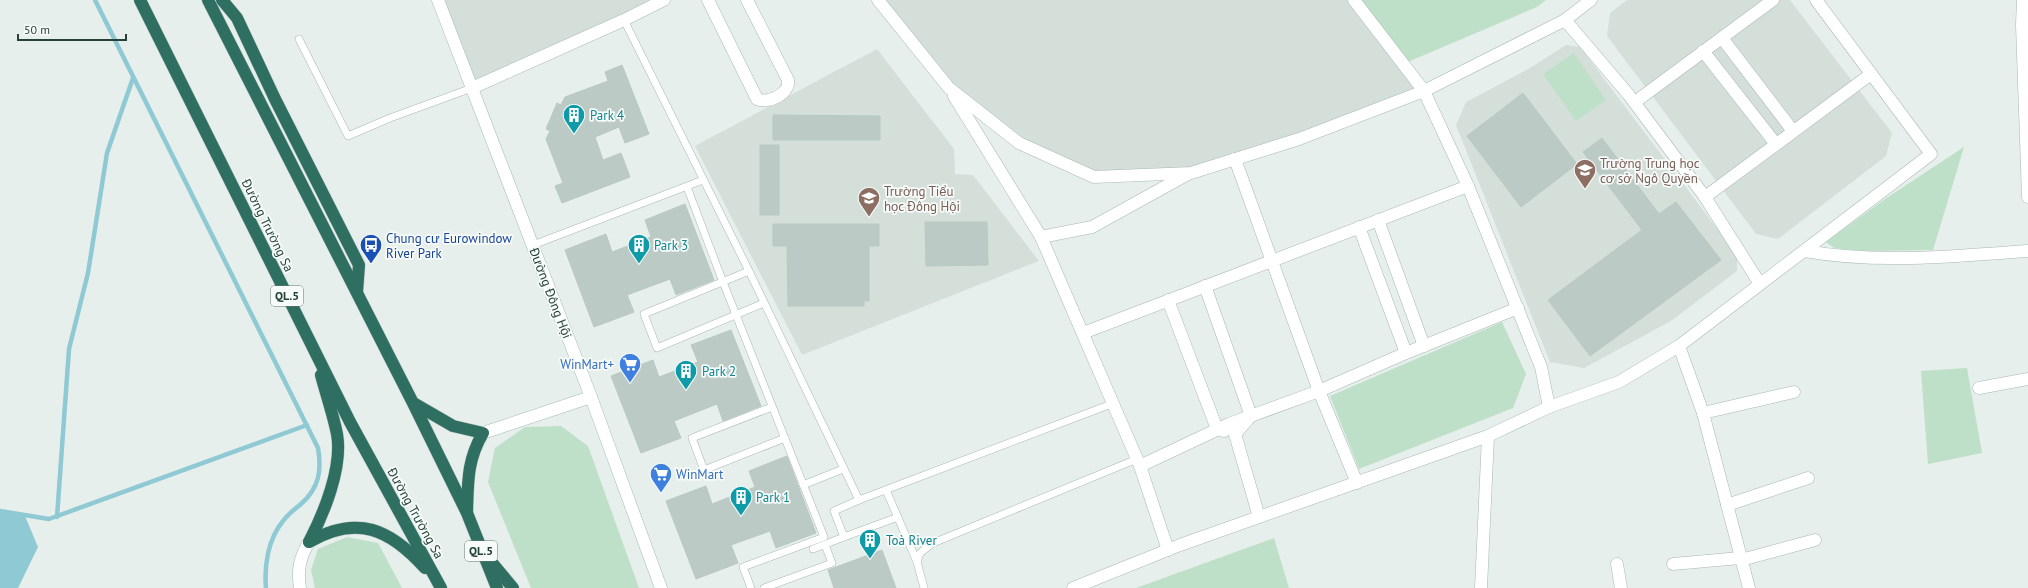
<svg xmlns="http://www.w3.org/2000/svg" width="2028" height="588" font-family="'PT Sans',sans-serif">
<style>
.built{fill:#d4dfda}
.green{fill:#bfe0c8}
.water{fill:#8ec9d4}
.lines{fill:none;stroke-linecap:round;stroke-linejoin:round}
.stream{stroke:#8ec9d4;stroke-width:4.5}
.building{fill:#bbcac4;stroke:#b8c9c2}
.lane-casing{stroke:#a8b8b2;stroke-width:8}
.street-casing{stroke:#a8b8b2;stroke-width:13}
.secondary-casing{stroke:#a4bbb3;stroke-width:13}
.highway-casing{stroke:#c2cac8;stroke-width:13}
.lane{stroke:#fff;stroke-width:7}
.street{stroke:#fff;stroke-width:12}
.secondary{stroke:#fff;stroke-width:12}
.highway{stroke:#2f6f62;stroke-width:12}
.labels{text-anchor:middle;stroke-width:3.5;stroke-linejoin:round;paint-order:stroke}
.shield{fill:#f7fbf9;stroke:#637a73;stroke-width:1}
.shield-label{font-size:12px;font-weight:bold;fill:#24423a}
.culture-label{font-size:13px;fill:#0d838f;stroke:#f7fbf9;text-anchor:start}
.education-label{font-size:13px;fill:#785e54;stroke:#f7fbf9;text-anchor:start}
.street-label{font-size:13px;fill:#24423a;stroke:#f7fbf9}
.transit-label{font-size:13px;fill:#164399;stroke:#f7fbf9;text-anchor:start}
.shop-label{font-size:13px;fill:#366cbe;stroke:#f7fbf9;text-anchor:end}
</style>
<rect width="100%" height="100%" fill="#e6efeb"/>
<g class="built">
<path d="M438,0H653L472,88Z"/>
<path d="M878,0H1354L1424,91L1191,173L1094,177L1019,143L949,88Z"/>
<path d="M1627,0H1790L1892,133L1886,156L1778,239L1756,234L1607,36L1610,13Z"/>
<path d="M1566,45L1580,47L1737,255V271L1671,321L1584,368L1550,362L1456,125L1466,102L1530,68Z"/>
<path d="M877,49L954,149L955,174L973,175L1039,261L802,355L695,146Z"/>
</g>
<g class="green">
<path d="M1354,0H1546L1537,7L1403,64Z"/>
<path d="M1574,53L1606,100L1576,121L1543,74Z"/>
<path d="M1964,147L1933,250L1859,251L1834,248L1826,242L1885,199Z"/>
<path d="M1502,322L1526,374L1513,408L1359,469L1330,396Z"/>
<path d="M1967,368L1982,453L1928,464L1921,371Z"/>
<path d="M561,426L588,446L639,588H531L488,482L495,448L525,427Z"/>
<path d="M347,537L378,543L402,588H315L311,570L318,549Z"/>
<path d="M1274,538L1289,588H1136Z"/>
</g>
<path class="water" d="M0,511L25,516L38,547L18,588H0Z"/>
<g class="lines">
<g class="stream">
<path d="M95,0L318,448C322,471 319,488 301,504C295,509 288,514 283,521C268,539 264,566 266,588"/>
<path d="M0,511L49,519L307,425"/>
<path d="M57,517L69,349L88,273L107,153L133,78"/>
</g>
</g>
<g class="building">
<path d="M622,65L649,134L625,143L619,127L595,137L603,160L621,153L630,177L562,203L555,186L563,183L546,139L550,131L546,129L557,103L561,105L565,97L608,81L605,72Z"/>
<path d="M1523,93L1577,164L1521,207L1467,136Z"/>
<path d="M773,115L880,116V140H773Z"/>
<path d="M1602,138L1659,214L1676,202L1721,260L1590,356L1548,300L1642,230L1583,152Z"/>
<rect x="760" y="145" width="19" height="70"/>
<path d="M685,204L714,280L676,295L670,279L627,295L634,312L594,327L565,250L606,234L612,252L651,237L645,220Z"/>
<path d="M925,222H987L988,265L926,266Z"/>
<path d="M773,224H879V246H869V301H864V306H788L787,246H773Z"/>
<path d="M731,330L761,406L723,421L717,404L674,421L681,438L641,453L611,376L653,360L659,377L698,362L691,345Z"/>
<path d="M787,456L816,533L776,548L770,531L731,545L738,563L696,579L666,501L706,486L712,504L755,487L749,471Z"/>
<path d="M882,550L896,588H834L828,570Z"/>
</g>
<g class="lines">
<g class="lane-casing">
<g id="lane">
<path d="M624,20L749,271L859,500L1114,403"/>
<path d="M299,39L348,136L390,118L472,88"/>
<path d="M687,187L723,282L824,537L743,567L751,588"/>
<path d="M533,245L703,180"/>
<path d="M749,271L644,314L657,348L764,303"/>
<path d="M772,407L692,438L704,470L785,438"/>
<path d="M803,485L843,469"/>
<path d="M886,490L917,562"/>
<path d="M844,537L898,517"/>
<path d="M813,549L844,537L834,511L859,500"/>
<path d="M764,588L832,563L825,545"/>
<path d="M924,588L917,562L920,553L933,543L1137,459"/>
</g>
</g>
<g class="street-casing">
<g id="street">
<path d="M708,0L757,99C768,104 790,94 788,80L747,0"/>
<path d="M878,0L949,88L1019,143L1094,177L1191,173L1299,139L1424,91L1565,20L1591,0"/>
<path d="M1354,0L1424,91L1468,186L1541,367L1549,407"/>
<path d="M2023,0L2022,25L2028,197"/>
<path d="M1565,20L1628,94L1705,197L1760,284"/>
<path d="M1722,38L1793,131"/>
<path d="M1703,51L1776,144"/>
<path d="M472,88L624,20L664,0"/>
<path d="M954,96L1041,237L1092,227L1188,174"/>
<path d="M1635,102L1773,0"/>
<path d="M1235,159L1319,391L1357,483"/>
<path d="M1705,197L1871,74"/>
<path d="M1378,220L1424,346"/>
<path d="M1359,227L1406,353"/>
<path d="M1041,237L1140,466L1168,550"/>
<path d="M1805,251C1878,264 1954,256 2028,251"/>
<path d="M1205,286L1251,416L1235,434"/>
<path d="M1168,300L1217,429L1224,431"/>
<path d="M1083,333L1468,186"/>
<path d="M1679,346L1703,413L1749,588"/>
<path d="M1979,388L2028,379"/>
<path d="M1703,413L1794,392"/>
<path d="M1235,434L1259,517"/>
<path d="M1140,466L1229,424L1319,391L1406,353L1518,308"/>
<path d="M1727,505L1808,478"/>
<path d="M1741,560L1815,540"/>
<path d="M1617,564L1621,588"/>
<path d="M1673,564L1740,558"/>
<path d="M1073,588L1180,545L1488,436L1549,407L1619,382L1679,346L1931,154L1816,0"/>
<path d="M1481,588L1488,436"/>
</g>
</g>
<g class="secondary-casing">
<g id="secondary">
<path d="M438,0L591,397L661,588"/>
<path d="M483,433L591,397"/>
<path d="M300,588C297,570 300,557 309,542"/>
</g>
</g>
<g class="highway-casing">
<g id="highway">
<path d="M140,0L350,422L441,588"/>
<path d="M208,0L413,403L467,513L497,588"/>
<path d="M222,0L237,18L275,99L359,265L357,292"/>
<path d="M415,404L453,426L483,433C467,460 468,482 467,512"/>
<path d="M309,542C324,513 343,467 337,434C333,414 326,394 321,375"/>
<path d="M309,542C357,514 390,529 425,568"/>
<path d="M488,558L513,588"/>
</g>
</g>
<use href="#lane" class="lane"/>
<use href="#street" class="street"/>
<use href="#secondary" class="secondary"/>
<use href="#highway" class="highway"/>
</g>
<defs>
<g id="building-pin" transform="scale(1.15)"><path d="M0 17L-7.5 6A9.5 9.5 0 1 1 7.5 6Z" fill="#0f9aa8" stroke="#f7fbf9"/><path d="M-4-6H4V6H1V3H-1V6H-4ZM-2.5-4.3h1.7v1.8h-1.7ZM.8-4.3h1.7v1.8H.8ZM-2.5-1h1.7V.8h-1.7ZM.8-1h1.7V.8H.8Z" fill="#fff"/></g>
<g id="school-pin" transform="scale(1.15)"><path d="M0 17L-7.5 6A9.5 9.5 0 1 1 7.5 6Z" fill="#8d6e63" stroke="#f7fbf9"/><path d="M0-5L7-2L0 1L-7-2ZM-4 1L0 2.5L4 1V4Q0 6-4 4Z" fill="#fff"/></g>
<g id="bus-pin" transform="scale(1.15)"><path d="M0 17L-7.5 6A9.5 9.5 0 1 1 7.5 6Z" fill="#1a4fb4" stroke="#f7fbf9"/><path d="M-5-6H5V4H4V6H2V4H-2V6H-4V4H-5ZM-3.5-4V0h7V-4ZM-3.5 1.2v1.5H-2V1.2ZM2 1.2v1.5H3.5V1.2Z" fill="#fff"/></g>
<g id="supermarket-pin" transform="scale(1.15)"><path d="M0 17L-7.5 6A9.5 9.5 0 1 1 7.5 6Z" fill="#3f7fe0" stroke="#f7fbf9"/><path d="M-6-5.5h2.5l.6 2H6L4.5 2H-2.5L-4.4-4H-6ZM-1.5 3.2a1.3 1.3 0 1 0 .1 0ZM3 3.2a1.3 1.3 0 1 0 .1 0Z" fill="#fff"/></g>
</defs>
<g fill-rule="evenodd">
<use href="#building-pin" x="574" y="115"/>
<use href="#school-pin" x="1585" y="170"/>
<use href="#school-pin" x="869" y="198"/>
<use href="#bus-pin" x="371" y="245"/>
<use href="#building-pin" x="639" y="245"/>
<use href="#supermarket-pin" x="630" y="364"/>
<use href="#building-pin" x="686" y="371"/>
<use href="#supermarket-pin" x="661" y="474"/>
<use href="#building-pin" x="741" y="497"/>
<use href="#building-pin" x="870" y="540"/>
</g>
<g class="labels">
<g class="shield">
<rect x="271" y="286" width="32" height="20" rx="3"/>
<rect x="465" y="541" width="32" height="20" rx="3"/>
</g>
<g class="shield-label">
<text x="287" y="300">QL.5</text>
<text x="481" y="555">QL.5</text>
</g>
<g class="culture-label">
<text x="590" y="120">Park 4</text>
<text x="654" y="250">Park 3</text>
<text x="702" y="376">Park 2</text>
<text x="756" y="502">Park 1</text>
<text x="886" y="545">Toà River</text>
</g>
<g class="education-label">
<text x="1600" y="168">Trường Trung học<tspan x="1600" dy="15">cơ sở Ngô Quyền</tspan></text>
<text x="884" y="196">Trường Tiểu<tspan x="884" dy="15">học Đông Hội</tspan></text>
</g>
<g class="street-label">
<text transform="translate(268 225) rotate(64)" y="5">Đường Trường Sa</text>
<text transform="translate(551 293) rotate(69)" y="5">Đường Đông Hội</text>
<text transform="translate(416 513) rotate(61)" y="5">Đường Trường Sa</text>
</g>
<g class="transit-label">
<text x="386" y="243">Chung cư Eurowindow<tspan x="386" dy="15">River Park</tspan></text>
</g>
<g class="shop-label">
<text x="614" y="369">WinMart+</text>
<text x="676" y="479" text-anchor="start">WinMart</text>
</g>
</g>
<path d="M18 34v6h108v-6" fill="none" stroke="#24423a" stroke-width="2"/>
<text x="24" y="34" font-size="12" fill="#24423a" stroke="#f7fbf9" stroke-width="3" paint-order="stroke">50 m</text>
</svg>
